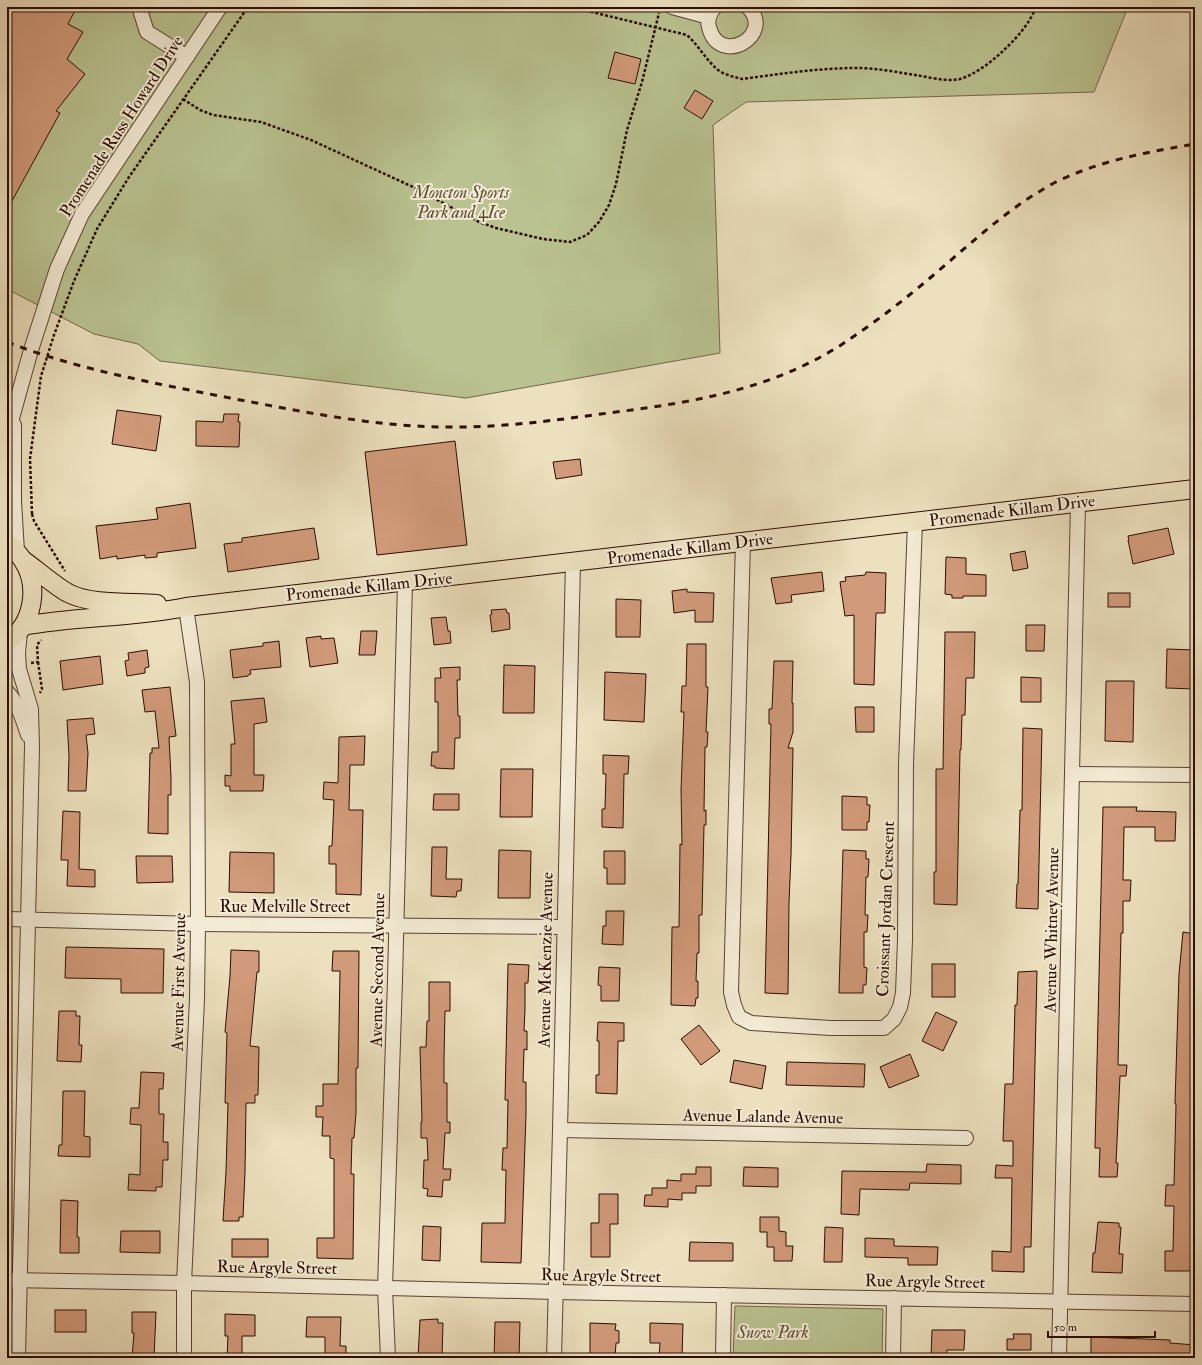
<svg xmlns="http://www.w3.org/2000/svg" width="1202" height="1365" font-family="'IM FELL Double Pica',serif">
<style>
.green{fill:#b9c290;stroke:#726748}
.building{fill:#d19a7a;stroke:#2b0c00}
.lines{fill:none;stroke-linecap:round;stroke-linejoin:round}
.minor-casing{stroke:#5b4130;stroke-width:16}
.major-casing{stroke:#2b0c00;stroke-width:20}
.path{stroke:#2b0c00;stroke-width:2.5;stroke-dasharray:3 2;stroke-linecap:butt}
.minor{stroke:#f3ebd5;stroke-width:14}
.major{stroke:#ece0be;stroke-width:18}
.rail{stroke:#2b0c00;stroke-width:3;stroke-dasharray:7 7;stroke-linecap:butt}
.labels{text-anchor:middle;stroke-width:4;stroke-linejoin:round;paint-order:stroke}
.street-label{font-size:17px;fill:#2b0c00;stroke:#f3ebd5}
.park-label{font-size:17px;font-style:italic;fill:#5d4c32;stroke:#f3ebd5}
</style>
<rect width="100%" height="100%" fill="#ece0be"/>
<filter id="stains"><feTurbulence type="fractalNoise" baseFrequency=".005" numOctaves="4"/><feColorMatrix values="0 0 0 0 .2 0 0 0 0 .09 0 0 0 0 .02 0 0 0 .5 -.17"/></filter>
<radialGradient id="worn" r=".72"><stop offset=".6" stop-color="#630" stop-opacity="0"/><stop offset="1" stop-color="#630" stop-opacity=".3"/></radialGradient>
<g class="green">
<path d="M7,7H1128L1094,92L746,102L713,125L720,353L466,398L160,361L138,344L94,334L7,289Z"/>
<path d="M735,1306L883,1309L882,1358H733Z"/>
</g>
<g class="building">
<path d="M7,7H77L68,24L83,32L67,59L85,74L56,111L60,113L7,210Z"/>
<path d="M615,52L641,59L635,84L608,78Z"/>
<path d="M695,90L713,101L702,119L684,108Z"/>
<path d="M117,410L161,416L156,451L112,444Z"/>
<path d="M224,414H239L238,422H240L239,447L196,446V421L223,422Z"/>
<path d="M455,441L467,545L377,555L365,452Z"/>
<path d="M580,459L582,475L556,479L553,462Z"/>
<path d="M190,503L196,548L157,553V557L145,558V555L117,559V556L100,559L96,526L158,519L156,508Z"/>
<path d="M314,528L319,559L228,572L224,544L242,542V538Z"/>
<path d="M1168,528L1174,554L1133,564L1128,540H1129L1128,536Z"/>
<path d="M1025,551L1028,568L1013,571L1010,554Z"/>
<path d="M946,557L966,558V574L986,575V596H963V598H952V595L945,594Z"/>
<path d="M822,572L824,591L791,595L792,602L776,604L771,578Z"/>
<path d="M866,572L886,573L885,613H876L874,685L854,684V615L845,616L840,582L846,581L845,577L865,575Z"/>
<path d="M687,589V592L714,593L713,622H695V610L674,613L672,591Z"/>
<rect x="1108" y="593" width="22" height="14"/>
<path d="M616,599L641,600L640,637H616Z"/>
<path d="M506,609L507,613H509L510,629L492,632L490,615L492,614L491,610Z"/>
<path d="M446,617L448,631H450L451,643L434,645L431,618Z"/>
<path d="M1026,625H1045L1044,651H1026Z"/>
<path d="M361,631H377L375,655H359Z"/>
<path d="M945,632H975L974,678H966L965,715H962L961,750H960L957,905L934,904V872H936V769H943Z"/>
<path d="M321,636V639L334,638L338,663L310,667L306,638Z"/>
<path d="M279,641L281,667L250,670L251,674L248,675V676L233,678L230,650L263,646V643Z"/>
<path d="M687,644H706V687H708L706,732H708L707,747H705L704,811L706,810V825H704L702,915H699V953H697L696,981H698V998H696L695,1006L671,1005L672,927H679L680,844L682,845L681,790L684,712H681L682,686H686Z"/>
<path d="M1167,649L1195,650V689L1166,688Z"/>
<path d="M147,650L149,667L145,668V673L127,676L125,661L129,660L128,653Z"/>
<path d="M100,656L103,684L63,690L60,661Z"/>
<path d="M774,661H793L792,703H793V732L788,748H793L791,855L789,903L788,994L765,993L771,724H769V709H772Z"/>
<path d="M504,665L535,666L534,713H503Z"/>
<path d="M460,667V680H457L458,716H460V738H455L454,769L435,768V766H431L432,752H438V702H435V678H441L440,668Z"/>
<path d="M605,672L646,674L644,722L604,720Z"/>
<path d="M1021,677L1041,678V702H1021Z"/>
<path d="M1106,681H1134L1133,742L1105,741Z"/>
<path d="M170,687L176,736L169,737L171,777V795H168V834L148,833L150,753H152V748H159L155,711L145,712L142,690Z"/>
<path d="M264,698L267,722L254,724V775H264L263,791H230V786H225V775L231,776V744H235L231,701Z"/>
<path d="M855,707H874V732H856Z"/>
<path d="M93,718L95,734L86,735L88,753L86,791H68L69,756L67,720Z"/>
<path d="M1023,728L1042,729L1038,909L1016,908L1017,884H1018L1020,810H1022Z"/>
<path d="M365,736L364,765H350L349,810H363L361,895L336,894V864H329V846H332L334,800L323,799L324,782L338,783L339,737Z"/>
<path d="M603,755L629,756L628,774H624L623,828L602,827V809H605L606,774H603Z"/>
<path d="M501,769H533L532,817H500Z"/>
<path d="M434,794H459V810H433Z"/>
<path d="M842,796L867,797V805H870L869,822H867V830H842Z"/>
<path d="M1103,807H1137L1136,811L1176,812L1175,841H1155V827H1124L1123,880H1131L1130,901H1123V933H1121L1118,1065H1127L1126,1076H1120L1116,1163H1118L1117,1177H1099L1100,1148H1095Z"/>
<path d="M63,811L80,812L79,869L95,870V887L67,886L68,860H61Z"/>
<path d="M432,847H447L446,879H462L461,891H457L456,897L431,896Z"/>
<path d="M499,850L531,851L530,898H498Z"/>
<path d="M843,850L866,851V859H869L868,877H866L865,915H868L867,932H864V967L867,968L866,985H863V993H839Z"/>
<path d="M604,851H625V884H607V868H604Z"/>
<path d="M230,852L274,853V893L229,892Z"/>
<path d="M136,856H172L173,882L137,883Z"/>
<path d="M606,911H624L623,945L602,944L603,926H606Z"/>
<path d="M1183,932L1195,934V1134L1193,1271H1165V1251H1173L1174,1206H1165L1166,1185H1174L1176,1104H1175L1178,1006L1179,974Z"/>
<path d="M66,947L164,949L163,993H121V979L65,978Z"/>
<path d="M231,950L259,951V972H257L250,1046L259,1047L258,1095H255V1103H246L245,1172L243,1217H239V1221H223L226,1171L228,1103H225L227,1033L225,1032L230,976Z"/>
<path d="M333,951H359L358,1068H356V1113L354,1138H352L351,1174H354L353,1259L317,1258V1238H334V1159L330,1158V1136H322L323,1117H316V1106H323V1084H338L340,971H332Z"/>
<path d="M508,964L529,965L528,983H525V1009L524,1031H527V1050L524,1049L523,1082H526V1114L521,1263L481,1262L482,1223H505L506,1170H502L503,1148H507L508,1100H505Z"/>
<rect x="932" y="964" width="23" height="33"/>
<path d="M599,967L620,968L619,1001H601V986L598,985Z"/>
<path d="M1037,971L1031,1247H1024V1272L992,1271V1251L1011,1252L1012,1178H995L996,1165L1013,1166V1141H1003L1005,1084H1013L1015,1005H1017L1018,972Z"/>
<path d="M429,982H450V1011H445L444,1058V1083H447V1122H450V1133H445L443,1169H451L450,1180H443L442,1197L427,1196L428,1189L423,1188L424,1160H428L427,1138H421V1122H422L420,1047H426L427,1021H429Z"/>
<path d="M59,1011H76V1016H80L79,1045H82L81,1062L57,1061Z"/>
<path d="M936,1012L957,1022L943,1051L922,1041Z"/>
<path d="M598,1022L624,1023V1041H618L617,1094L596,1093V1075H599V1041H597Z"/>
<path d="M699,1025L720,1051L701,1065L681,1039Z"/>
<path d="M910,1054L919,1076L889,1088L880,1067Z"/>
<path d="M734,1060L766,1066L762,1089L730,1082Z"/>
<path d="M787,1062L865,1064L864,1087L786,1085Z"/>
<path d="M141,1072L164,1073L163,1089H159V1114H164L163,1142H168V1160H163L162,1187H156V1191L128,1190L129,1174L140,1175L141,1125L130,1124L131,1108H139Z"/>
<path d="M63,1091H85L84,1136L90,1137V1157L58,1156L59,1145H62Z"/>
<path d="M927,1164L961,1165V1184L910,1183L909,1190L860,1189L859,1215L841,1214L842,1171L926,1172Z"/>
<path d="M696,1167H711V1186H696V1193H682V1200L668,1199V1207L644,1206L645,1195H652V1188H667V1180L681,1181V1174H696Z"/>
<path d="M744,1167L778,1168V1187L743,1186Z"/>
<path d="M599,1194H618V1224H610V1257H591V1223H599Z"/>
<path d="M61,1200L78,1201L77,1237H79V1253H60Z"/>
<path d="M760,1217H779V1231L786,1232V1246H793L792,1261H774V1247H767V1232H760Z"/>
<path d="M1098,1222L1119,1223V1227H1121L1119,1254H1123L1122,1273L1092,1272L1093,1253H1095Z"/>
<path d="M423,1226L441,1227L440,1261L422,1260Z"/>
<path d="M825,1227L843,1228L842,1262H824Z"/>
<path d="M121,1231H160V1253L120,1252Z"/>
<path d="M865,1238L894,1239V1246L938,1247L937,1265H908V1258L865,1257Z"/>
<rect x="232" y="1239" width="36" height="18"/>
<path d="M690,1242L733,1243V1261H689Z"/>
<rect x="55" y="1310" width="31" height="22"/>
<path d="M132,1312H156L154,1358H132L134,1333H132Z"/>
<path d="M225,1314L255,1315V1336H242V1358H227L228,1336H225Z"/>
<path d="M307,1317H341L340,1346H346V1358H325V1337H306Z"/>
<path d="M438,1319V1323H443L442,1358H418L420,1320Z"/>
<path d="M495,1322H520L519,1358H494Z"/>
<path d="M590,1323L616,1324L615,1330L619,1331V1343H616L615,1358H590Z"/>
<path d="M650,1323L683,1324L682,1358H659L660,1343H650Z"/>
<path d="M932,1330H965L964,1350H947L946,1358H931Z"/>
<path d="M1013,1334H1031V1350H1007V1339H1014Z"/>
<path d="M1091,1337L1170,1340V1343L1195,1345V1358L1131,1357V1358H1091Z"/>
</g>
<g class="lines">
<g class="minor-casing">
<g id="minor">
<path d="M142,7L140,10L147,32L187,57"/>
<path d="M672,7L709,17"/>
<path d="M715,7C710,12 707,20 709,27C719,68 776,35 748,7"/>
<path d="M14,425V501L17,552"/>
<path d="M7,436L31,350L57,269L82,214L220,7"/>
<path d="M743,542L731,992L734,1005L739,1017L751,1023L831,1028H884L894,1019L900,1007L903,993L905,940L906,764L915,522"/>
<path d="M7,692C18,703 23,720 28,735"/>
<path d="M1072,774L1195,775"/>
<path d="M7,919L198,924L564,927"/>
<path d="M560,1130L966,1138"/>
<path d="M7,1280L184,1283L555,1292L1195,1304"/>
<path d="M18,1358L32,747L31,709L19,669L18,653L20,631"/>
<path d="M184,1358V1283L197,999L198,924L197,682L186,607"/>
<path d="M388,1358L385,1288L395,980L405,582"/>
<path d="M554,1358L560,1130L573,562"/>
<path d="M723,1358L724,1295"/>
<path d="M893,1358L894,1298"/>
<path d="M1059,1358L1078,503"/>
</g>
</g>
<g class="major-casing">
<g id="major">
<path d="M7,543C13,548 18,553 22,559C40,585 34,624 7,642"/>
<path d="M23,560C37,570 54,585 68,593C91,605 131,602 157,604"/>
<path d="M23,626C77,616 132,618 186,607L1195,489"/>
</g>
</g>
<g class="path">
<path d="M571,7L687,35C699,46 706,60 718,70C725,75 734,77 742,79C780,74 818,68 857,68C876,68 896,72 915,75C929,77 945,82 960,79C976,74 991,62 1003,51C1016,39 1030,23 1036,7"/>
<path d="M183,99L200,110L213,115L261,122L311,140L413,187L479,222L496,228L543,239L570,242L587,235L599,222L609,205L616,184L627,130L642,82L659,13"/>
<path d="M32,514L30,459L41,376L54,335L74,281L97,229L129,177L248,7"/>
<path d="M32,514L34,521L65,571"/>
<path d="M38,662L42,689L40,693"/>
<path d="M31,663L38,662L37,645L41,640"/>
</g>
<use href="#minor" class="minor"/>
<use href="#major" class="major"/>
<path class="rail" d="M7,342C79,370 154,383 230,398C305,412 380,428 457,427C511,427 563,419 616,412C695,402 772,389 841,345C865,329 890,311 913,292C953,260 989,224 1032,196C1039,192 1046,187 1054,183C1098,161 1147,152 1195,144"/>
</g>
<g class="labels">
<g class="street-label">
<text transform="translate(121 126) rotate(-57)" y="6">Promenade Russ Howard Drive</text>
<text transform="translate(1012 510) rotate(-7)" y="6">Promenade Killam Drive</text>
<text transform="translate(690 548) rotate(-7)" y="6">Promenade Killam Drive</text>
<text transform="translate(369 586) rotate(-6)" y="6">Promenade Killam Drive</text>
<text x="285" y="912">Rue Melville Street</text>
<text transform="translate(885 909) rotate(-88)" y="6">Croissant Jordan Crescent</text>
<text transform="translate(1051 930) rotate(-89)" y="6">Avenue Whitney Avenue</text>
<text transform="translate(545 960) rotate(-89)" y="6">Avenue McKenzie Avenue</text>
<text transform="translate(377 970) rotate(-89)" y="6">Avenue Second Avenue</text>
<text transform="translate(178 982) rotate(-89)" y="6">Avenue First Avenue</text>
<text transform="translate(763 1116) rotate(1)" y="6">Avenue Lalande Avenue</text>
<text transform="translate(277 1267) rotate(1)" y="6">Rue Argyle Street</text>
<text transform="translate(601 1275) rotate(1)" y="6">Rue Argyle Street</text>
<text transform="translate(925 1281) rotate(1)" y="6">Rue Argyle Street</text>
</g>
<g class="park-label">
<text x="461" y="198">Moncton Sports<tspan x="461" dy="20">Park and 4Ice</tspan></text>
<text x="773" y="1338">Snow Park</text>
</g>
</g>
<rect width="1202" height="1365" fill="none" stroke="#ece0be" stroke-width="24"/>
<rect x="8" y="8" width="1186" height="1349" fill="none" stroke="#2b0c00" stroke-width="2"/>
<rect x="12" y="12" width="1178" height="1341" fill="none" stroke="#2b0c00"/>
<path d="M1048 1331v6h107v-6" fill="none" stroke="#2b0c00" stroke-width="2"/>
<text x="1054" y="1331" font-size="12" fill="#2b0c00" stroke="#f3ebd5" stroke-width="3" paint-order="stroke">50 m</text>
<rect width="100%" height="100%" filter="url(#stains)"/>
<rect width="100%" height="100%" fill="url(#worn)"/>
</svg>
